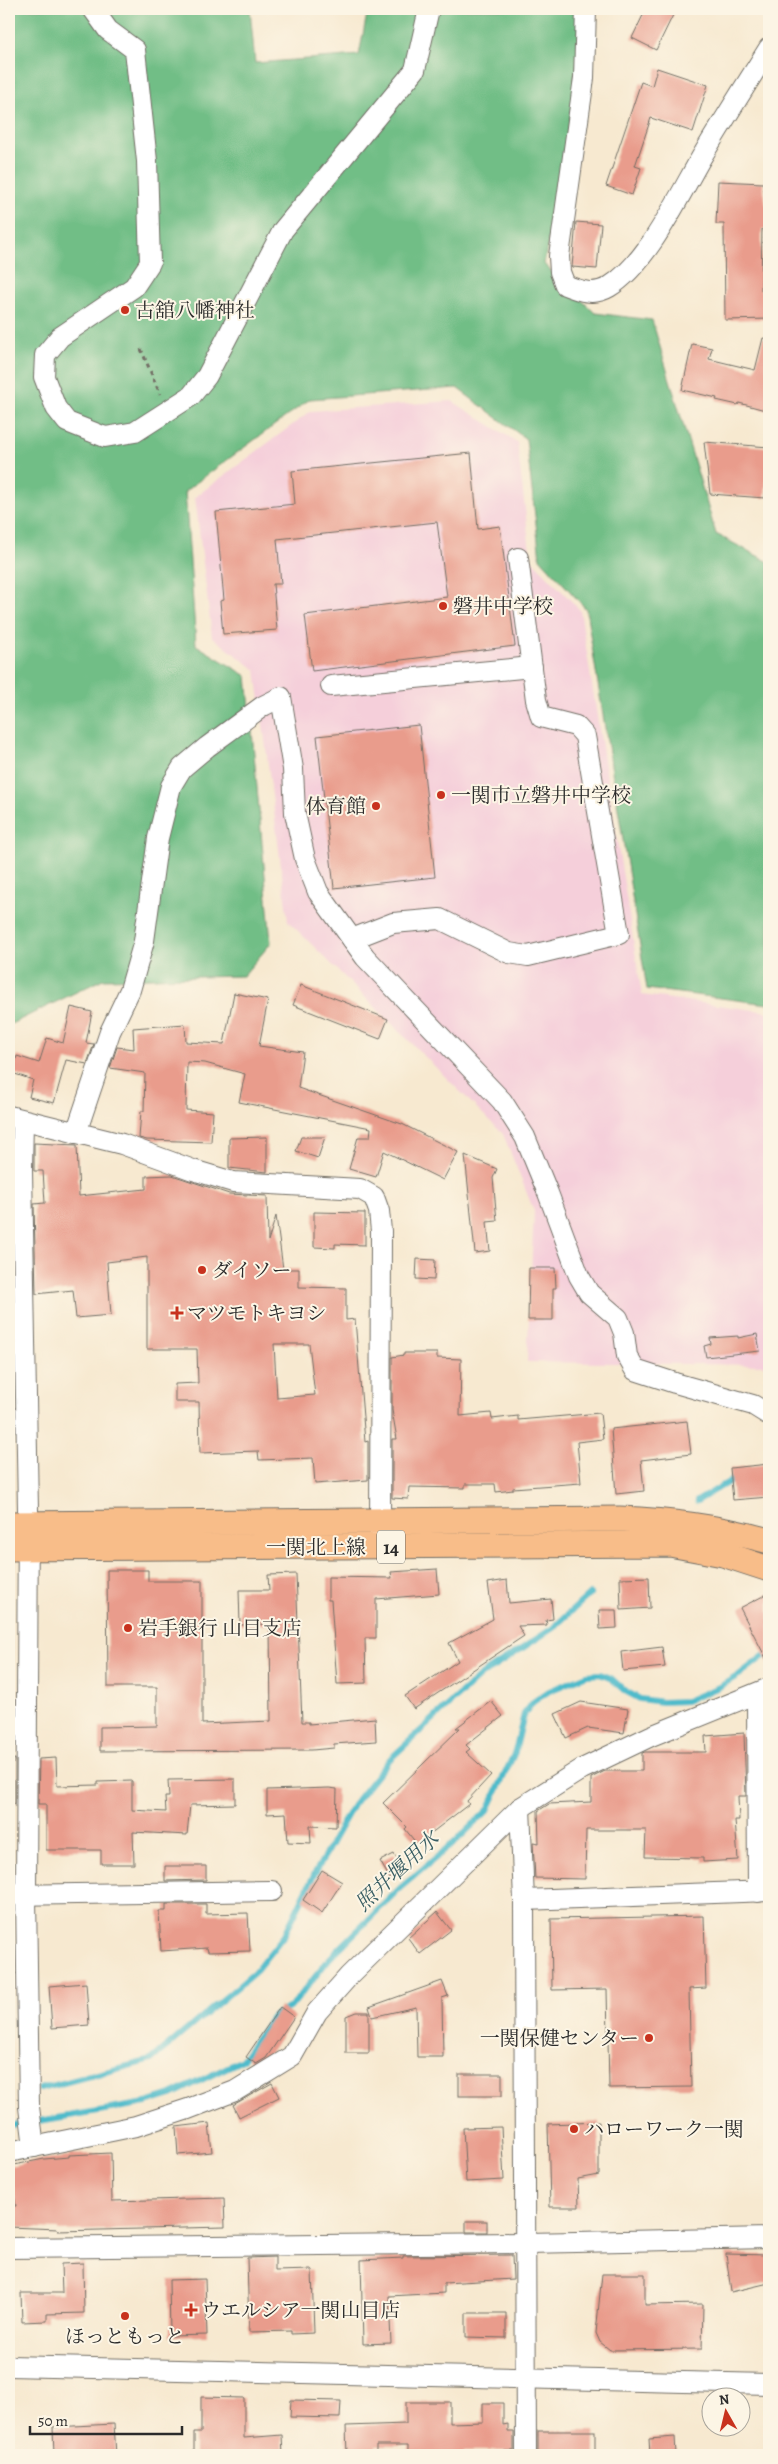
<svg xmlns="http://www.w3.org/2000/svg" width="778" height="2464" font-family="Alegreya,'Noto Serif JP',serif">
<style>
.built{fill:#f5cfda}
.forest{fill:#71be86;stroke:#4e7458}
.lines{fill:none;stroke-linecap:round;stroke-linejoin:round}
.stream{stroke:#50bbcb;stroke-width:6}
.building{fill:#e99c8c;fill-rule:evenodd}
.minor-casing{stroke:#726e65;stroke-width:22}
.major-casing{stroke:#726e65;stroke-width:27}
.path{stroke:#726e65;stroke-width:3;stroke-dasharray:4 4;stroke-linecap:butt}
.minor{stroke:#fff;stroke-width:20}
.major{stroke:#f8bd89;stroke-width:25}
.poi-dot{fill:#c8321e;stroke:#fcf5e5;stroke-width:2}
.labels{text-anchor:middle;stroke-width:4;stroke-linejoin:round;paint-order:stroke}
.shield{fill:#fcf5e5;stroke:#6a6863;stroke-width:1}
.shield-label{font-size:19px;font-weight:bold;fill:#2b2b2b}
.poi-label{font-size:20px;fill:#2b2b2b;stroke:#fcf5e5;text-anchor:start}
.street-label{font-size:20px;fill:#2b2b2b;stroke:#fcf5e5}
.water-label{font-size:21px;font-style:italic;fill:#385d63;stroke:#fcf5e5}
</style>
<rect width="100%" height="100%" fill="#fcf5e5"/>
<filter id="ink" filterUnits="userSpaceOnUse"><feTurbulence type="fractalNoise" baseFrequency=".02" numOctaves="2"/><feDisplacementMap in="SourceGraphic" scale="10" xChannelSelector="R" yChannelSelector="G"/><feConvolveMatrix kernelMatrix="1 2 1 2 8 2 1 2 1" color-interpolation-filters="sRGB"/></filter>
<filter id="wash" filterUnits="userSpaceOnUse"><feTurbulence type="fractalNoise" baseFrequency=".0096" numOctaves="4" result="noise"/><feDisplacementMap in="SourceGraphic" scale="20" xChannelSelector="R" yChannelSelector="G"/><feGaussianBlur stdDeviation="1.12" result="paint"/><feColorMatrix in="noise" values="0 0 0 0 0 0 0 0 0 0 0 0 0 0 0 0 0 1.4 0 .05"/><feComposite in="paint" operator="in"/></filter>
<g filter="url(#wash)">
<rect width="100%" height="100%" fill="#f7e9d0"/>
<path class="built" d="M452,401L517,442L531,559L580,610L642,995L769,1012V1365L527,1362L534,1211L503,1134L288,921L256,670L212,637L195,497L311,411Z"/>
<path class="forest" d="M9,9H250L255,63L359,55L368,9H589L544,264L595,313L652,320L716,534L769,562V1004L647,989L586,609L540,558L526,439L457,388L310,399L185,491L196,645L247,676L271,943L243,976L103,979L9,1025Z"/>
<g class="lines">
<g class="stream">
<path d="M697,1501L737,1477"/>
<path d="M40,2089L151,2060L254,1973L285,1934L314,1875L353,1805L389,1760L480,1676L553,1628L590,1594"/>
<path d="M9,2126L146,2103L171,2095L242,2060L274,2015L291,2007L330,1958L400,1888L457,1840L488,1810L515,1752L524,1714L533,1702L549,1691L587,1675L600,1674L612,1679L625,1691L640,1699L662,1702L686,1701L719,1687L739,1675L769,1652"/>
</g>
</g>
<g id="blocks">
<g class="building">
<path d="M646,9H665L674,13L656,50L632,38Z"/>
<path d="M657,68L708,85L693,132L651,118L635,166L641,168L632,195L606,186L641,82L652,86Z"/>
<path d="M718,181L763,183L766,205L769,204V229H762L761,291H769V319L725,320L724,224H716Z"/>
<path d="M576,222L601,224L597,269L572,267Z"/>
<path d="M763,338L769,339V411L739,403L738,405L716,400L717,398L682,390L692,344L712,348L709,359L755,370Z"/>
<path d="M704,442L769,447L765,498L710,494Z"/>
<path d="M471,453L478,529L500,526L515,646L312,671L305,615L447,597L437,522L277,539L281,584H273L277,630L223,634L220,601L224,600L216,512L295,504L292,471Z"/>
<path d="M419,725L435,877L334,888L317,736Z"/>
<path d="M301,985L388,1019L380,1039L293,1005Z"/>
<path d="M234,993L268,1000L259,1046L303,1052L298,1088L402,1124L458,1152L443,1180L384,1151L376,1177L349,1169L358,1137H370L371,1128L239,1102L245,1074L205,1063L187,1062L186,1110L213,1112L211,1142L147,1140L139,1138L141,1111H144L145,1073L110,1068L117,1047L134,1049L133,1028L185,1024L186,1042L224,1044Z"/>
<path d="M71,1007L92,1012L86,1043L94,1044L87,1064L66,1060L54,1103L29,1097L33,1080L12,1073L17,1056L39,1063L47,1038L63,1043Z"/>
<path d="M267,1137V1172L229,1168V1138Z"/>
<path d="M301,1137H325L318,1158L296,1151Z"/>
<path d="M34,1143L77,1145L79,1196L146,1189V1176L172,1175L229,1194L267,1196L268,1241L276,1216L283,1269H299V1287L346,1288V1320L355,1319L365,1442L368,1441V1480L315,1484L313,1458L259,1460L258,1451L200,1453L199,1402H175V1384L198,1383L197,1349H147V1257L107,1262L111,1315L76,1318L73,1290L36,1294L34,1204L45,1203L43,1171H34ZM274,1344H309L315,1395L277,1398Z"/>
<path d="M465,1155L497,1169L493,1178L497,1221L487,1222L490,1251L475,1253Z"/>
<path d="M314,1212L365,1213V1245L335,1244V1248L314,1247Z"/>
<path d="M417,1259L435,1260L434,1280L416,1279Z"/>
<path d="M529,1268H555L556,1288H553V1320H528Z"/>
<path d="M757,1334L760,1351L706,1357L704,1346L711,1344L710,1338L738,1336V1338Z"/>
<path d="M404,1353H437V1358L461,1359L460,1416L491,1413L492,1419L518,1416V1420L600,1413L603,1439L577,1442L581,1483L513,1488V1490L496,1492L495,1484H465V1488L409,1487L408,1499L392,1498V1439H397L392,1410V1357L404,1355Z"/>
<path d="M687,1421L691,1454L641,1460L644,1491L616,1494L611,1429Z"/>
<path d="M769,1464V1497L733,1500L730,1468Z"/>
<path d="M437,1569L439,1594L376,1599V1638H365L366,1683L337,1684L331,1600H328V1577L392,1578L391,1572Z"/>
<path d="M107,1570H148V1581H202V1724L271,1721L270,1624L240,1625L239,1590H269L268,1575L296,1574L302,1722H309V1724L375,1718L376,1741L334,1744V1748L312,1750L100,1751V1727L157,1726V1687H108Z"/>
<path d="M649,1577L650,1608L621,1610L620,1578Z"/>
<path d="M507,1580L509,1603L551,1599L553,1619L546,1620L547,1625L518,1626L524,1636L414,1709L405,1696L458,1661L449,1643L493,1619L488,1583Z"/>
<path d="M769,1593V1664L740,1608Z"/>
<path d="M599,1610H616L617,1628L600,1629Z"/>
<path d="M662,1647L665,1667L623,1671L621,1652Z"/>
<path d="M491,1701L503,1716L466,1745L470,1749L466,1752L491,1775L467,1801L469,1804L417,1844L405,1829L407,1827L383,1803L460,1728H456Z"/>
<path d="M581,1702L628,1709L624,1733L588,1728L566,1738L555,1714Z"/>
<path d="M744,1733L746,1796H738L739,1820H735L738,1860L703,1862V1858L645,1857L646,1830H586L585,1879L535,1878L533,1842L539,1843L538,1811L549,1804L591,1802V1778L605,1771H642V1753L645,1752H706L705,1736Z"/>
<path d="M56,1758L57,1786L98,1785V1782L132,1781V1810L166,1812L165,1797H169L168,1780L235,1779V1804L190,1805L187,1835L133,1832L134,1864H101V1850H46V1804H38L39,1759Z"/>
<path d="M15,1759V1804H9V1760Z"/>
<path d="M329,1788L337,1789L336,1827L310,1826L311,1843L288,1842L286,1813L267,1814V1790Z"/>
<path d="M394,1854L404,1872L390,1879L380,1861Z"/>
<path d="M165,1866H206V1880L165,1881Z"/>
<path d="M322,1870L342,1882L322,1913L303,1900Z"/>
<path d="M166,1904H206V1914L248,1913L250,1951L208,1952L207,1948L161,1951L159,1911H166Z"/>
<path d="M437,1912L451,1930L420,1954L408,1938Z"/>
<path d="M704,1916L706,1988L689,1989L691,2087L609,2088L607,1989L552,1990L551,1919Z"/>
<path d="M442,1981L448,1996L442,1998L443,2057H417L416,2007L372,2017L369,2007Z"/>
<path d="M86,1983L89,2025L52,2028L49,1986Z"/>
<path d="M280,2007L294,2017L266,2058L256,2064L246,2057Z"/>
<path d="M356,2012H369V2053H346V2016Z"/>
<rect x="459" y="2074" width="43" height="22"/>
<path d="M272,2083L279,2097L239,2117L233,2105Z"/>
<path d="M599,2122V2175L578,2179L579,2207H550L548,2124Z"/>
<path d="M209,2123L212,2152L178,2155L176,2127Z"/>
<path d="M501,2127L504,2180L466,2182L463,2128Z"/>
<path d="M111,2153L112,2201L224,2198L225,2227L58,2231V2229L9,2227V2206H16L9,2166L44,2159L69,2157V2155Z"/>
<rect x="466" y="2221" width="21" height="11"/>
<path d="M726,2254L769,2255V2283L731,2292Z"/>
<path d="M512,2255L513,2279L444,2283V2293L389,2296L391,2343L363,2344L361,2260L403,2258V2256Z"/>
<path d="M275,2257V2271L312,2270L314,2333L291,2334V2331L249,2332L247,2258Z"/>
<path d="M83,2263L84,2313L47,2314V2321L22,2322L21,2293H62L61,2264Z"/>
<path d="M602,2274H645V2305L703,2304L702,2349L610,2350L600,2342L596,2333Z"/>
<path d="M205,2279L207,2335L170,2336L169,2280Z"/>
<path d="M466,2313H506V2338L466,2337Z"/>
<path d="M201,2397L244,2398V2438L282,2435L283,2455H194V2432H201Z"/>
<path d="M291,2400L341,2401L340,2418L290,2417Z"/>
<path d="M406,2402H450V2423L483,2422V2403H503V2425L508,2424V2431H514V2451H464V2455H408V2445H376V2455H347L346,2426L406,2424Z"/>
<path d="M114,2424L116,2455H54L53,2427Z"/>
<rect x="538" y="2431" width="57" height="24"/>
<path d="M675,2437L676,2455H650L649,2439Z"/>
</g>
</g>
</g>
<g filter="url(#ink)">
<use href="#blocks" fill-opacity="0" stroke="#726e65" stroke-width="1"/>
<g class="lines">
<g class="minor-casing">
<g id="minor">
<path d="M93,9L108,30L135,50L147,161L150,263L134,287L60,337L45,355L44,377L56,408L67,422L105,437L135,432L191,396L207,376L283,230L415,70L429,9"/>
<path d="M586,9L584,78L559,256L560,272L565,285C580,291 594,296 609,287C647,264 679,196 701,158C723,121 746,85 769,48"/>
<path d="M331,686L532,667"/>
<path d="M352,939L393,923L440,919L509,953L528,956L619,934L585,736L576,726L541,717L536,700L518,558"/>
<path d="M9,1116L122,1144L193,1170L233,1182L360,1189L374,1197L379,1211L381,1231L380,1535"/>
<path d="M23,1120L22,1170L28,1510L26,1895L29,2107L34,2147"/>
<path d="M76,1133L110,1032L130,990L144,941L158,838L171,786L182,768L207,747L263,706L281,697L293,769L295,813L305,859L318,892L365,957L502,1101L525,1137L548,1193L579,1276L589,1293L618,1318L624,1333L627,1356L635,1370L675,1383L753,1405L769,1415"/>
<path d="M757,1695L758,1892"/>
<path d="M520,1808L582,1769L651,1736L769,1688"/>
<path d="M9,1895L272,1891"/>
<path d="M524,1900L769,1891"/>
<path d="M9,2152L136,2126L188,2109L235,2091L292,2056L317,2012L349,1976L520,1808L524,1900L526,2455"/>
<path d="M9,2248L527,2243L769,2238"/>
<path d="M9,2366L769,2384"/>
</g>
</g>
<g class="major-casing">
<g id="major">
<path d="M9,1524L620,1519C672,1521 718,1527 769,1541"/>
<path d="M9,1548L670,1544L723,1554L769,1569"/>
</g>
</g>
<path class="path" d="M141,349L160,394"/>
<use href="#minor" class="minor"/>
<use href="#major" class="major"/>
</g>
</g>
<g class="poi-dot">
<circle cx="125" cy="310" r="5"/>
<circle cx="443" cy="606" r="5"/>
<circle cx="441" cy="795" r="5"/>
<circle cx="376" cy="806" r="5"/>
<circle cx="202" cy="1270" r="5"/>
<path d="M174.5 1305.5h5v5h5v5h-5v5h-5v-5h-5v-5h5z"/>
<circle cx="128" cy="1628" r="5"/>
<circle cx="649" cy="2038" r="5"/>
<circle cx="574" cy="2129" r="5"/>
<path d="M188.5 2302.5h5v5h5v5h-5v5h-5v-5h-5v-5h5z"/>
<circle cx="125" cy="2316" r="5"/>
</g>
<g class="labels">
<rect class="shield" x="377" y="1530.5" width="28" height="33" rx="4"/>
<g class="shield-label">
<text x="391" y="1554">14</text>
</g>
<g class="poi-label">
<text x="135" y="317">古舘八幡神社</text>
<text x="453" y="613">磐井中学校</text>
<text x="451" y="802">一関市立磐井中学校</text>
<text x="366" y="813" text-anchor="end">体育館</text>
<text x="212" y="1277">ダイソー</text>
<text x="187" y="1320">マツモトキヨシ</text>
<text x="138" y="1635">岩手銀行 山目支店</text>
<text x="639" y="2045" text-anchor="end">一関保健センター</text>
<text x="584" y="2136">ハローワーク一関</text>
<text x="201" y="2317">ウエルシア一関山目店</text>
<text x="125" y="2343" text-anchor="middle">ほっともっと</text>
</g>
<g class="street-label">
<text x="316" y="1554">一関北上線</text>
</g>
<g class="water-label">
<text transform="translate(397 1871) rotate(-43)" y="7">照井堰用水</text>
</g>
</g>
<rect width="778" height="2464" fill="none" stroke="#fcf5e5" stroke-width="30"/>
<g transform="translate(726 2412) rotate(352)"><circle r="24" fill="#fcf5e5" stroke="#a8a49b"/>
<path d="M0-4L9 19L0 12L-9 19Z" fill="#c8321e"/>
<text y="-8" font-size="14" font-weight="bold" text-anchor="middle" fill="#2b2b2b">N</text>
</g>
<path d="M30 2426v8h152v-8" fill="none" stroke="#2b2b2b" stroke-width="2.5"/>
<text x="38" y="2426" font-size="15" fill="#2b2b2b" stroke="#fcf5e5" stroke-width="4" paint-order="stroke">50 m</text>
</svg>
